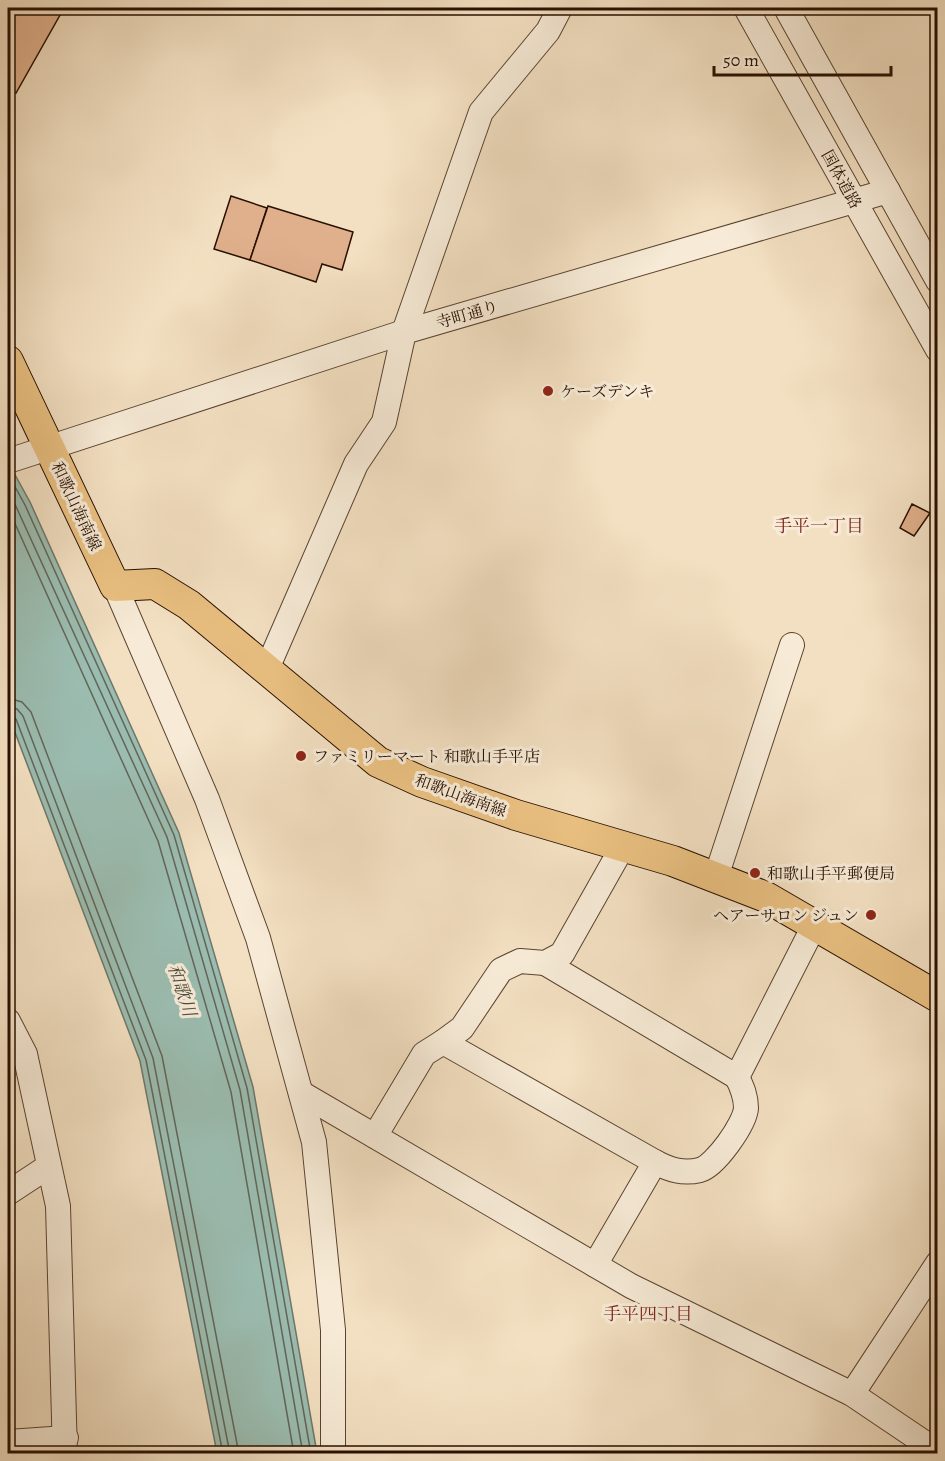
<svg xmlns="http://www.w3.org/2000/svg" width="945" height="1461" font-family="Alegreya,'Noto Serif JP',serif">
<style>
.water{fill:#9bbdb1;stroke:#6d776a;stroke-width:1.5}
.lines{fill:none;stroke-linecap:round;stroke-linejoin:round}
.shore{stroke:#626658;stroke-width:1.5}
.building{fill:#e0b08c;stroke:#280f00;stroke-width:1.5}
.minor-casing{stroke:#5b4330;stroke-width:26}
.major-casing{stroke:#280f00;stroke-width:32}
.minor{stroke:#f7ebd7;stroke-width:24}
.major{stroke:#eac081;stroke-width:30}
.poi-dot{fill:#8f2418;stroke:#f7ebd7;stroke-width:2}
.labels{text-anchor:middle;stroke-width:6;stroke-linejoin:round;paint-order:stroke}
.street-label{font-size:16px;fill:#280f00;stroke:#f7ebd7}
.poi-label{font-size:16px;fill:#280f00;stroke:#f7ebd7;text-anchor:start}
.neighbourhood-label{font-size:18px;fill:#7a1f14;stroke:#f7ebd7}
.water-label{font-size:18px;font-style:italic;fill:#504c3e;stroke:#f7ebd7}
</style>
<rect width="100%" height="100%" fill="#f3e0c2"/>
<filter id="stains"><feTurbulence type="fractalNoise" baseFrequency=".00333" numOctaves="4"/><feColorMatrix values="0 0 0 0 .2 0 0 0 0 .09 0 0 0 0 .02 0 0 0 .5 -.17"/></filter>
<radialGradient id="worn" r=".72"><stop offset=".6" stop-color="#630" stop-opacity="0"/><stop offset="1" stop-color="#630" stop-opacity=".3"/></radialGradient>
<path class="water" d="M8,462L30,502L179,833L253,1087L317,1453H217L140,1061L8,714Z"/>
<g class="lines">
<g class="shore">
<path d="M8,474L25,505L174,835L247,1088L311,1454"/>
<path d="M8,489L167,837L240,1090L303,1454"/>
<path d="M8,508L158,841L231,1092L294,1454"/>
<path d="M8,698L22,702L31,712L162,1056L239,1454"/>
<path d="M8,707L17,709L23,716L153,1058L230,1454"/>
<path d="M8,715L16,719L146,1060L223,1454"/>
</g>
</g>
<g class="building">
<path d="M8,8H64L16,93L8,89Z"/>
<path d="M231,196L267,208L250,260L214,249Z"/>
<path d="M268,206L353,232L342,270L322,264L316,282L250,260Z"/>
<path d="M912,504L930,513L914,536L900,528Z"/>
</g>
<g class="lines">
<g class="minor-casing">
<g id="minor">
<path d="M746,8L938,350"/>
<path d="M786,8L938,281"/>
<path d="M8,461L404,332L888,191"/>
<path d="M115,586L207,799L258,938L314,1142L333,1330V1454"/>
<path d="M266,671L356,464L384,422L404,332L481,112L548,31L560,8"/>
<path d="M716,877L792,645"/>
<path d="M545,963L737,1077L815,924"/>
<path d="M8,1021L25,1054L58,1206L65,1454"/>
<path d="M443,1042L462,1028L501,970L520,961L545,963L562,954L623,846"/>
<path d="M301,1093L631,1286L852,1394L938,1452"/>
<path d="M375,1136L424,1054L443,1042L655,1162L595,1265"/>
<path d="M655,1162C670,1170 683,1174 700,1170C715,1166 745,1124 746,1108C746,1096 742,1087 737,1077"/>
<path d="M8,1193L49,1166"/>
<path d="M852,1394L938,1263"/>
<path d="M8,1442L66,1438"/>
</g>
</g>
<g class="major-casing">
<path id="major" d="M8,361L115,586L155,584L189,605L378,762L422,782L516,815L673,861L766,897L938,997"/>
</g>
<use href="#minor" class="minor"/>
<use href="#major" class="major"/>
</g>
<g class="poi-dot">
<circle cx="548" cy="391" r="6"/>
<circle cx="301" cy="756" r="6"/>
<circle cx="755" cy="873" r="6"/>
<circle cx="871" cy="915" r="6"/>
</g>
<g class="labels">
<g class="street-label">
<text transform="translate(842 179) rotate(61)" y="6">国体道路</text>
<text transform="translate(467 314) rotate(-16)" y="6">寺町通り</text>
<text transform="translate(77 506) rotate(65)" y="6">和歌山海南線</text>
<text transform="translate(461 795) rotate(20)" y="6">和歌山海南線</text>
</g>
<g class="poi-label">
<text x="560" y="397">ケーズデンキ</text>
<text x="313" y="762">ファミリーマート 和歌山手平店</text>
<text x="767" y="879">和歌山手平郵便局</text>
<text x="859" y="921" text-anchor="end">ヘアーサロン ジュン</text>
</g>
<g class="neighbourhood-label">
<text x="819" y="532">手平一丁目</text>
<text x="648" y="1320">手平四丁目</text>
</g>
<g class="water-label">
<text transform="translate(182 990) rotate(72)" y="6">和歌川</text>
</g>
</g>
<rect width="945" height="1461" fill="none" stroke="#f3e0c2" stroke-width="30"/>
<rect x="9" y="9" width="927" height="1443" fill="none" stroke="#280f00" stroke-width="3"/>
<rect x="15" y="15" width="915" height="1431" fill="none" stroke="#280f00" stroke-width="1.5"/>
<path d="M714 66v9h177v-9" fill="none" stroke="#280f00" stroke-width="3"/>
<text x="723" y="66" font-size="18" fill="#280f00" stroke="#f7ebd7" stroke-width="4.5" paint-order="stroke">50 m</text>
<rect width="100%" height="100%" filter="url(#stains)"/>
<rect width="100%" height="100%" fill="url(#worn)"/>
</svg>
